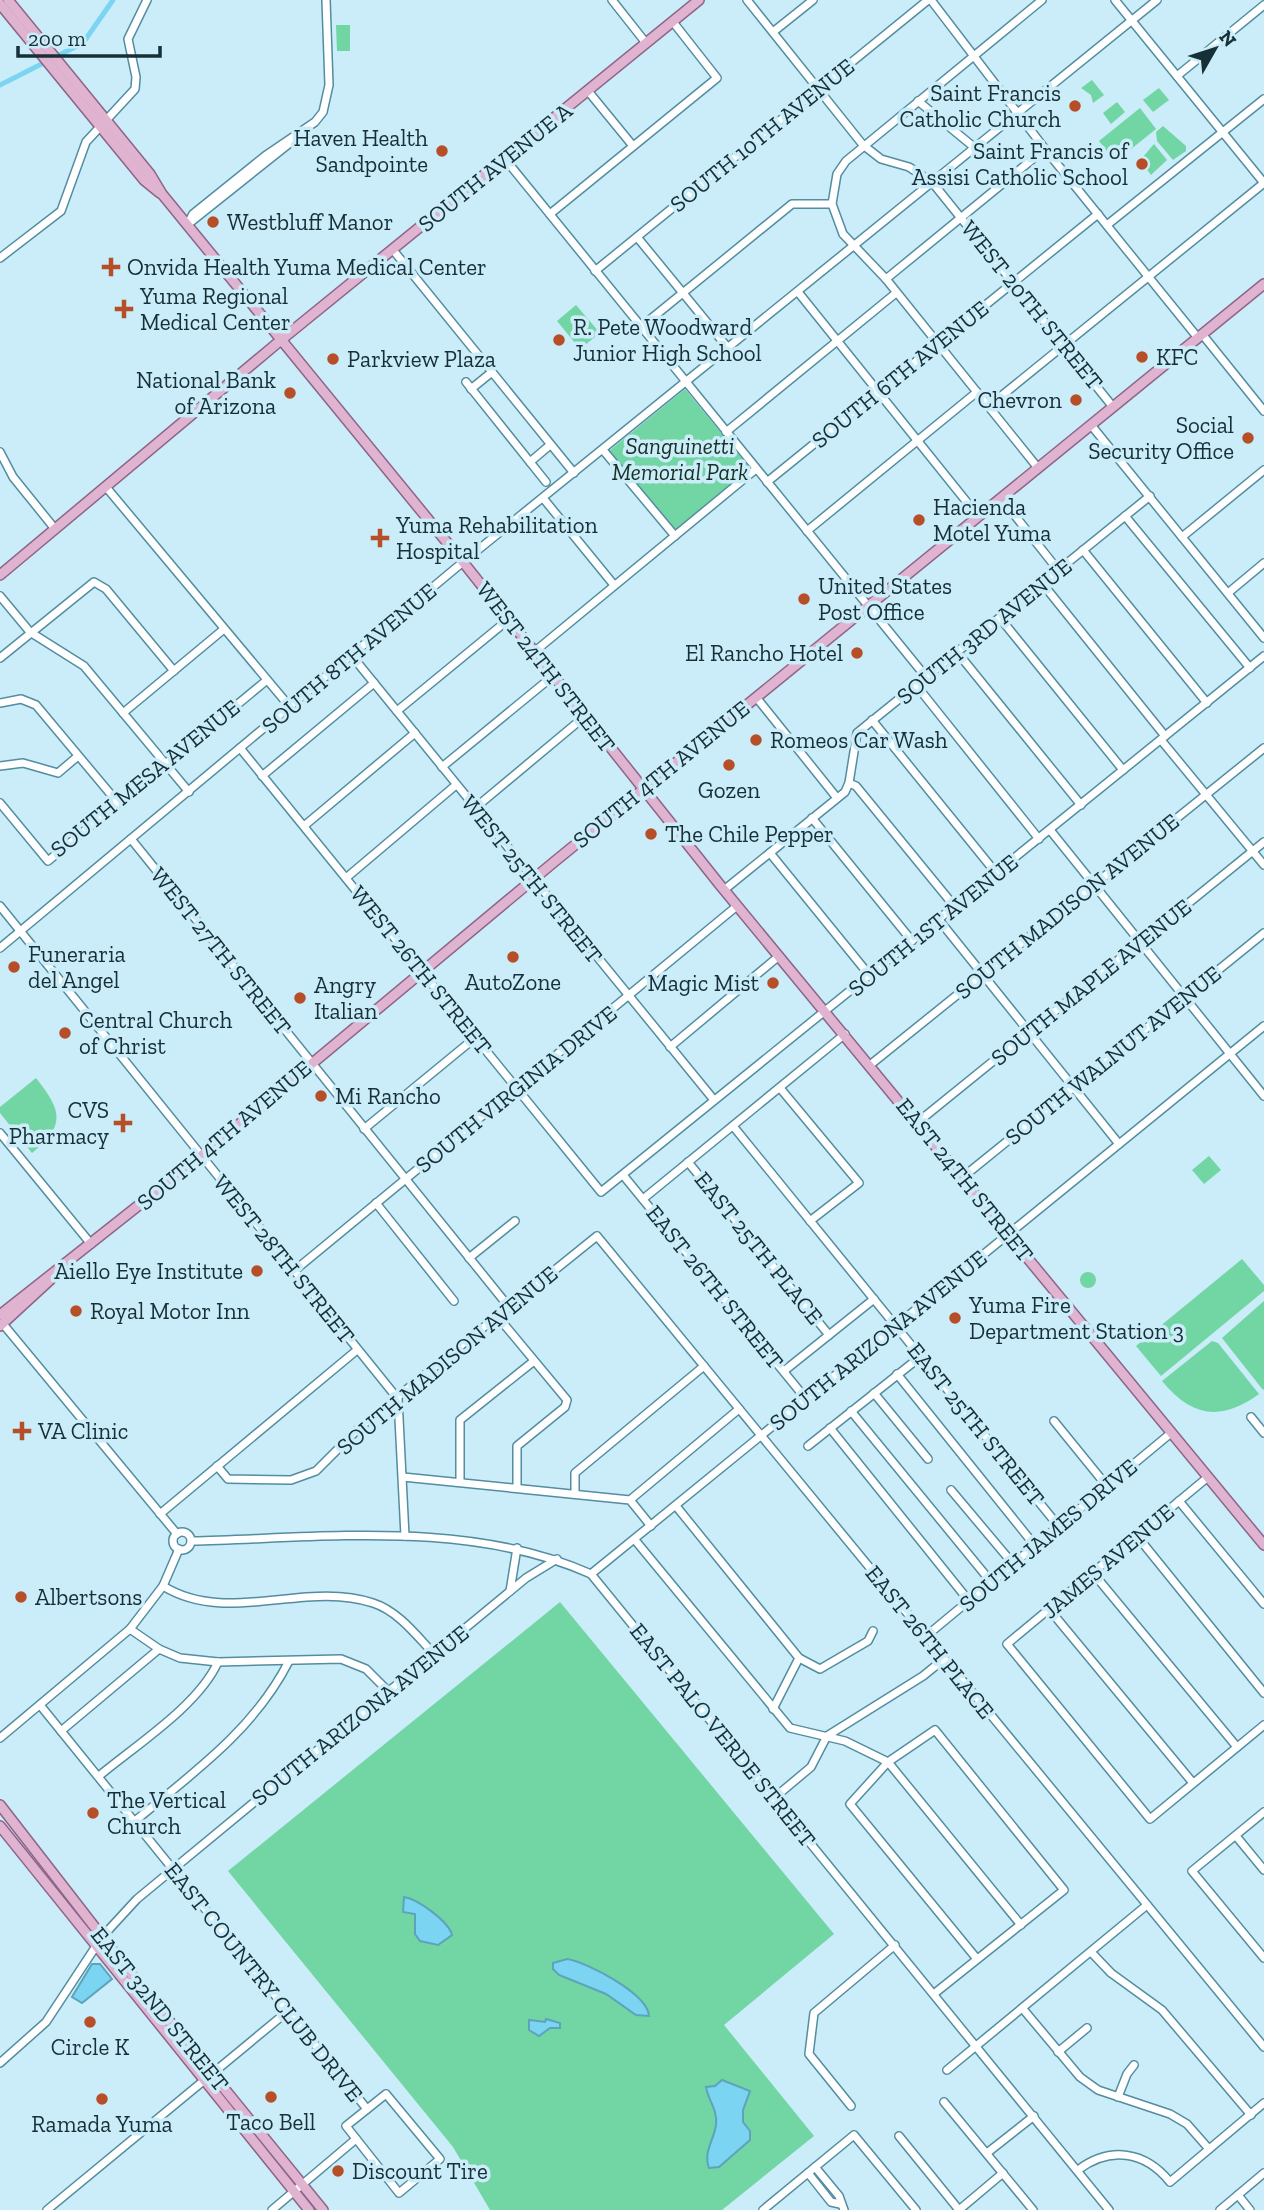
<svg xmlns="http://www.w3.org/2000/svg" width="1264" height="2210" font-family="'Zilla Slab',serif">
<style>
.green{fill:#72d5a4}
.water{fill:#7bd5f2;stroke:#5da3ba;stroke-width:2}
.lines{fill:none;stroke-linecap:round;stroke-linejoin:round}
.canal{stroke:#7bd5f2;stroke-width:5}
.minor-casing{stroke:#538d9f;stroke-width:10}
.major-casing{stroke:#8d6588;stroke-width:12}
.minor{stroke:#fff;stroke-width:7}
.major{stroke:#e0b4d1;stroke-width:9}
.poi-dot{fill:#b64f27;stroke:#caedf9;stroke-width:2.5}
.labels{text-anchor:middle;stroke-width:7;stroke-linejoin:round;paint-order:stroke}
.poi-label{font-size:23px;fill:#172f37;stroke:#caedf9;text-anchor:start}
.street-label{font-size:23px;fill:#172f37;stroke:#caedf9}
.park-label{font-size:23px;font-style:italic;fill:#182f23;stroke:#caedf9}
</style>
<rect width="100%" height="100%" fill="#caedf9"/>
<g class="green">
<path d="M336,25H350V51H337Z"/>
<path d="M1092,80L1104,95L1093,103L1091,95L1081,88Z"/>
<path d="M1159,88L1169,100L1153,112L1143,100Z"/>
<path d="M1117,102L1125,112L1111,124L1103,113Z"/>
<path d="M1140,108L1156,129L1115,162L1099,141Z"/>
<path d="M1163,126L1186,146V151L1173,160L1157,141L1156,132Z"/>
<path d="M1154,144L1167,160L1151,175L1143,164L1142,158Z"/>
<path d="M576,305L600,333L580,349L557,321Z"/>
<path d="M685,389L750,468L675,531L609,451Z"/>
<path d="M36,1078C62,1111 66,1125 32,1153L0,1113V1107Z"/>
<path d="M1209,1156L1221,1170L1204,1184L1192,1170Z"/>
<path d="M1242,1259L1264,1285V1291L1161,1376L1136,1346Z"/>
<circle cx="1088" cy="1280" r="8"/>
<path d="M1264,1301V1389L1263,1390L1222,1338Z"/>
<path d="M1212,1341L1218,1343L1259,1394C1222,1421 1192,1418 1162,1381Z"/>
<path d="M560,1602L834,1934L724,2025L814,2136L722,2210H490L453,2147L228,1871Z"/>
</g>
<g class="water">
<path d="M404,1897C418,1899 449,1922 452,1935L438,1945L420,1941L415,1934V1914L403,1912Z"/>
<path d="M567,1959C587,1962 648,1994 649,2016L636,2015L606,1994L559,1975L553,1969V1963Z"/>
<path d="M92,1964H100L112,1979L82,2003L72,1997Z"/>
<path d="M546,2019L560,2023V2028H550L539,2036L529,2030V2020L545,2022Z"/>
<path d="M722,2080L750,2091L743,2110V2122L750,2131V2140L719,2167L709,2168C703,2152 714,2140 716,2125C718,2110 708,2100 706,2087L715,2086Z"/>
</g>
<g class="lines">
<path class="canal" d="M0,85L83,43L113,0"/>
<g class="minor-casing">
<g id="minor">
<path d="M612,0L646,43"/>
<path d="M747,0L863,145L881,159L909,167L932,182L1113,407"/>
<path d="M931,0L1045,149L1198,338"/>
<path d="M1115,0L1264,183"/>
<path d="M773,32L813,0"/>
<path d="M1177,76L1264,5"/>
<path d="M588,91L633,146"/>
<path d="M918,101L975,148"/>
<path d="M505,159L926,677"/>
<path d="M550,214L717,78L673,22"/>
<path d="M187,225L193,214L265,156L315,122L323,112L329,85L326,0"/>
<path d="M187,225L300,135"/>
<path d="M1107,225L1264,99"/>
<path d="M637,237L728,348"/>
<path d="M393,250L574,473"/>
<path d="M0,258L61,211L86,142L135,89L136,77L128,39L147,0"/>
<path d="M595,271L928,0"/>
<path d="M886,279L1045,149"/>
<path d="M798,292L978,516"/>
<path d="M641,327L792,204H832"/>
<path d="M1202,334L1264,411"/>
<path d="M466,382L546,482"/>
<path d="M471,389L492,372"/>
<path d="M989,406L1264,183"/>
<path d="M1091,425L1264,638"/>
<path d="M726,432L896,293"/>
<path d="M603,450L675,536"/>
<path d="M0,452L13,477L55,529"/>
<path d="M530,462L550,445"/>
<path d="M1038,468L886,279L843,234L832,204L837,174L846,161L1042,0"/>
<path d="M767,482L1098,214"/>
<path d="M106,487L290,707"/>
<path d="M543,498L614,585"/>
<path d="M1001,498L1058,570"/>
<path d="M1125,516L1250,668"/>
<path d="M807,531L977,392"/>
<path d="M1182,537L1264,470"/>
<path d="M1083,550L1207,703"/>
<path d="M1042,583L1165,736"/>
<path d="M1228,593L1264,563"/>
<path d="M0,596L30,632L84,666L189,792"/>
<path d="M1000,618L1123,770"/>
<path d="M534,652L756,469"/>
<path d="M957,652L1081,805"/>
<path d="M352,656L714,1100"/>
<path d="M0,658L94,582L106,589L174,671"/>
<path d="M916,685L1039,839"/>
<path d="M756,697L837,798"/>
<path d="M0,703L21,699L36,705L118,803"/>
<path d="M397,711L509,619"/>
<path d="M123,713L224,629"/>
<path d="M872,720L996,873"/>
<path d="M1161,740L1264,865"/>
<path d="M240,748L601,1192L1264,656"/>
<path d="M0,766L23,763L58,773L78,756"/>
<path d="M442,767L553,676"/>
<path d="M262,776L374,683"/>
<path d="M849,783L856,786L955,907"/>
<path d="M0,803L48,861L267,680"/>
<path d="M475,808L584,717"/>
<path d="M812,818L912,941"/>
<path d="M304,826L415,733"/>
<path d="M1050,830L1264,1096"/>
<path d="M131,839L509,1307"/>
<path d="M770,853L870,976"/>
<path d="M346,878L456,785"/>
<path d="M724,890L845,792L849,783L857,733L1150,496"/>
<path d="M0,906L398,1399L405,1536"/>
<path d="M939,920L1119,1144"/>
<path d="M0,948L463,562L1157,0"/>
<path d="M670,1047L779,956"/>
<path d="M870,1065L1264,748"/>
<path d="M780,1088L859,1183L810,1221"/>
<path d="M918,1122L1264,842"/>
<path d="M733,1126L1060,1528"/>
<path d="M364,1129L476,1037"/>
<path d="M0,1133L91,1244"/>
<path d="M688,1162L829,1335"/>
<path d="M623,1175L806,1399"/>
<path d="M963,1177L1264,933"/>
<path d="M643,1199L845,1034"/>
<path d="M376,1203L454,1301"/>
<path d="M469,1258L515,1221"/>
<path d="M294,1271L737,906"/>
<path d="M498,1317L567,1400L565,1407L517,1446V1486"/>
<path d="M3,1324L177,1534"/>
<path d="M784,1371L874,1299"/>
<path d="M897,1374L1036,1547"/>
<path d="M874,1393L928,1459"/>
<path d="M851,1411L992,1583"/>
<path d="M1251,1417L1264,1433"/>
<path d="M1054,1421L1106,1485"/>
<path d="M830,1428L969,1601"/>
<path d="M808,1446L920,1357"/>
<path d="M217,1466L228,1479L291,1480L316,1471L360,1427L597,1236L1264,2047"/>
<path d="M403,1477L630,1500L651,1526"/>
<path d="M1208,1477L1007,1644L1150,1819L1264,1725"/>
<path d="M460,1481V1420L534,1361"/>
<path d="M951,1490L1014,1565"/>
<path d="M575,1493V1473L704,1366"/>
<path d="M630,1500L739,1409"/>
<path d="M1179,1501L1264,1604"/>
<path d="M676,1506L799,1658L773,1709"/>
<path d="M160,1514L357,1350"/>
<circle cx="182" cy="1541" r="9"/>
<path d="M1137,1536L1264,1693"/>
<path d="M635,1540L790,1728L845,1741L888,1762L1021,1925"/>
<path d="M192,1541C323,1538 468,1519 591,1574L1109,2210"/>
<path d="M1093,1573L1237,1747"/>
<path d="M591,1574L1264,1026"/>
<path d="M163,1586C228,1626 305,1580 373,1603C398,1611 416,1635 434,1654"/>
<path d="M510,1591L517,1548"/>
<path d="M1049,1609L1193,1783"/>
<path d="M130,1629L159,1649L180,1658L218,1662L341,1659L366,1669L388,1691"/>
<path d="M925,1637L1171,1433"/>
<path d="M799,1658L820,1669L868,1641L873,1631"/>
<path d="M40,1705L367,2109"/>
<path d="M61,1731L159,1649"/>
<path d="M0,1738L130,1629L163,1586L179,1549"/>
<path d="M99,1776C136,1745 198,1706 218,1662"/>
<path d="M774,1798L811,1767L827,1736L923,1676L944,1659"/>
<path d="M1264,1812L1192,1871L1264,1958"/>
<path d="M135,1821C193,1773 254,1730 289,1661"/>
<path d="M1236,1836L1264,1870"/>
<path d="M1091,1952L1111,1973L1162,2010L1251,2115"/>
<path d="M935,1993L1064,1890L935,1730L888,1762L850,1804L977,1959"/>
<path d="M1023,2009L1080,2077L1098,2090L1170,2114L1187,2124L1209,2149"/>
<path d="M1058,2052L1087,2028"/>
<path d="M0,2063L46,2022L102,1937L137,1899L526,1578L557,1559"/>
<path d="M947,2070L1147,1905"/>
<path d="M386,2094L440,2159L399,2193L346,2126Z"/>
<path d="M1118,2097L1127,2074L1134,2065"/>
<path d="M944,2102L1033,2210"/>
<path d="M851,2106L809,2054L814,2013L895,1945"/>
<path d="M899,2136L959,2210"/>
<path d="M987,2153L1034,2116"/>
<path d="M815,2167L839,2196L844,2210"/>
<path d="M1078,2170C1110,2146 1145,2151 1170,2182L1264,2103"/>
<path d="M808,2173L831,2202L840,2204"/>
<path d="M1238,2195L1250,2210"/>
<path d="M47,2210L288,2011"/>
<path d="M272,2210L356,2139"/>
<path d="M763,2210L854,2135L916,2210"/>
<path d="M959,2210L1003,2173"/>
<path d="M1220,2210L1264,2173"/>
</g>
</g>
<g class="major-casing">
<g id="major">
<path d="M8,0L150,174L162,194L463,562L720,885L1264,1545"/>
<path d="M0,4L144,180L160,193"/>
<path d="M0,575L281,340L699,0"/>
<path d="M0,1315L201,1156L554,862L1264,284"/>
<path d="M0,1326L50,1280"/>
<path d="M0,1805L131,1974L323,2210"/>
<path d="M0,1826L309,2210"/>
</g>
</g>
<use href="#minor" class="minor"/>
<use href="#major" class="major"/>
</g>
<g class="poi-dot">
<circle cx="1075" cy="106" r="7"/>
<circle cx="442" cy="151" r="7"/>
<circle cx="1142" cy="164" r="7"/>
<circle cx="213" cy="222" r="7"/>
<path d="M107.5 256.5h7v7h7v7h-7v7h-7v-7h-7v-7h7z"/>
<path d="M120.5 298.5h7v7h7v7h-7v7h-7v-7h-7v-7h7z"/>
<circle cx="559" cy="340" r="7"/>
<circle cx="1142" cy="357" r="7"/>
<circle cx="333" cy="359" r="7"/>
<circle cx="290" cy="393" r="7"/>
<circle cx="1076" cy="400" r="7"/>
<circle cx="1248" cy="438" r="7"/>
<circle cx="919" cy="520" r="7"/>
<path d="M376.5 527.5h7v7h7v7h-7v7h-7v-7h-7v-7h7z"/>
<circle cx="804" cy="599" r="7"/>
<circle cx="857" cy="653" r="7"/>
<circle cx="756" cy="740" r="7"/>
<circle cx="729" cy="765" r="7"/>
<circle cx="651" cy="834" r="7"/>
<circle cx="513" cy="957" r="7"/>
<circle cx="14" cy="967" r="7"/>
<circle cx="773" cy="983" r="7"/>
<circle cx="300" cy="998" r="7"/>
<circle cx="65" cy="1033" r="7"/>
<circle cx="321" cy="1096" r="7"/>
<path d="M119.5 1112.5h7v7h7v7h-7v7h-7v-7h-7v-7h7z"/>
<circle cx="257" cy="1271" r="7"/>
<circle cx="76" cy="1311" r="7"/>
<circle cx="955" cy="1318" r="7"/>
<path d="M18.5 1420.5h7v7h7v7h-7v7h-7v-7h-7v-7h7z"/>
<circle cx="21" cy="1597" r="7"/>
<circle cx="93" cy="1813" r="7"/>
<circle cx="90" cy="2022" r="7"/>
<circle cx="271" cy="2097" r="7"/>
<circle cx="102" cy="2099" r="7"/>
<circle cx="338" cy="2171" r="7"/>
</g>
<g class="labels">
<g class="poi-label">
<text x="1061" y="101" text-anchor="end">Saint Francis<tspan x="1061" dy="26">Catholic Church</tspan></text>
<text x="428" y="146" text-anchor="end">Haven Health<tspan x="428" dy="26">Sandpointe</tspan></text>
<text x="1128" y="159" text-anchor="end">Saint Francis of<tspan x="1128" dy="26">Assisi Catholic School</tspan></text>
<text x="227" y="230">Westbluff Manor</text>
<text x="127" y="275">Onvida Health Yuma Medical Center</text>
<text x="140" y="304">Yuma Regional<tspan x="140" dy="26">Medical Center</tspan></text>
<text x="573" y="335">R. Pete Woodward<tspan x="573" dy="26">Junior High School</tspan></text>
<text x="1156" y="365">KFC</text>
<text x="347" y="367">Parkview Plaza</text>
<text x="276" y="388" text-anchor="end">National Bank<tspan x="276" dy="26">of Arizona</tspan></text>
<text x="1062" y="408" text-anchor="end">Chevron</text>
<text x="1234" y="433" text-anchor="end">Social<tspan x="1234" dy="26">Security Office</tspan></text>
<text x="933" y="515">Hacienda<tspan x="933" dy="26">Motel Yuma</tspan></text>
<text x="396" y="533">Yuma Rehabilitation<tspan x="396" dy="26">Hospital</tspan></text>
<text x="818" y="594">United States<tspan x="818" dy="26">Post Office</tspan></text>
<text x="843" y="661" text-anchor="end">El Rancho Hotel</text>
<text x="770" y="748">Romeos Car Wash</text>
<text x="729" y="798" text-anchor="middle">Gozen</text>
<text x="665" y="842">The Chile Pepper</text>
<text x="28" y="962">Funeraria<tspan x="28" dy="26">del Angel</tspan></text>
<text x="513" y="990" text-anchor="middle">AutoZone</text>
<text x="759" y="991" text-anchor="end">Magic Mist</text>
<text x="314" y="993">Angry<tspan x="314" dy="26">Italian</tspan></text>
<text x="79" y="1028">Central Church<tspan x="79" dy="26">of Christ</tspan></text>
<text x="335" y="1104">Mi Rancho</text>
<text x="109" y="1118" text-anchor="end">CVS<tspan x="109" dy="26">Pharmacy</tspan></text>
<text x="243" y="1279" text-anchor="end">Aiello Eye Institute</text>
<text x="969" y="1313">Yuma Fire<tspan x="969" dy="26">Department Station 3</tspan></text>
<text x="90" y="1319">Royal Motor Inn</text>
<text x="38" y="1439">VA Clinic</text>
<text x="35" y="1605">Albertsons</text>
<text x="107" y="1808">The Vertical<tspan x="107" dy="26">Church</tspan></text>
<text x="90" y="2055" text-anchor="middle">Circle K</text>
<text x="271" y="2130" text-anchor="middle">Taco Bell</text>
<text x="102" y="2132" text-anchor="middle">Ramada Yuma</text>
<text x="352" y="2179">Discount Tire</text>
</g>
<g class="street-label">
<text transform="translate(762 135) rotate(-39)" y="8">SOUTH 10TH AVENUE</text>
<text transform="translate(495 167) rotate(-39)" y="8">SOUTH AVENUE A</text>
<text transform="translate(1032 305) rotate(51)" y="8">WEST 20TH STREET</text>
<text transform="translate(900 374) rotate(-39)" y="8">SOUTH 6TH AVENUE</text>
<text transform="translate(984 631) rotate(-39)" y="8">SOUTH 3RD AVENUE</text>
<text transform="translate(349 658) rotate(-40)" y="8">SOUTH 8TH AVENUE</text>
<text transform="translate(546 667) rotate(52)" y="8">WEST 24TH STREET</text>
<text transform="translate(661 774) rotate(-39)" y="8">SOUTH 4TH AVENUE</text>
<text transform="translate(145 778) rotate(-39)" y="8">SOUTH MESA AVENUE</text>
<text transform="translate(532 879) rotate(51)" y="8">WEST 25TH STREET</text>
<text transform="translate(1067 906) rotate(-39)" y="8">SOUTH MADISON AVENUE</text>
<text transform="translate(933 925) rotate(-39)" y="8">SOUTH 1ST AVENUE</text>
<text transform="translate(221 951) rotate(51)" y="8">WEST 27TH STREET</text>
<text transform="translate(421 970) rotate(51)" y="8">WEST 26TH STREET</text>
<text transform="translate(1091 982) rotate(-39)" y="8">SOUTH MAPLE AVENUE</text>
<text transform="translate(1113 1055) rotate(-39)" y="8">SOUTH WALNUT AVENUE</text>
<text transform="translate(516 1089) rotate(-39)" y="8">SOUTH VIRGINIA DRIVE</text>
<text transform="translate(224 1135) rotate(-40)" y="8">SOUTH 4TH AVENUE</text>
<text transform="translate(965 1180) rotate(51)" y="8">EAST 24TH STREET</text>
<text transform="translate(759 1248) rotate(51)" y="8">EAST 25TH PLACE</text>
<text transform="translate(284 1259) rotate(51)" y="8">WEST 28TH STREET</text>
<text transform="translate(715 1287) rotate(51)" y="8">EAST 26TH STREET</text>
<text transform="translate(878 1340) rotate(-39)" y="8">SOUTH ARIZONA AVENUE</text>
<text transform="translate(447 1360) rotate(-40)" y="8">SOUTH MADISON AVENUE</text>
<text transform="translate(976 1424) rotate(51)" y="8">EAST 25TH STREET</text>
<text transform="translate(1048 1535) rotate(-40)" y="8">SOUTH JAMES DRIVE</text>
<text transform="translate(1108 1561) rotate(-40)" y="8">JAMES AVENUE</text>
<text transform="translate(930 1642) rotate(51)" y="8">EAST 26TH PLACE</text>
<text transform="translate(360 1715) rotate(-39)" y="8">SOUTH ARIZONA AVENUE</text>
<text transform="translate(723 1735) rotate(51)" y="8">EAST PALO VERDE STREET</text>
<text transform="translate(264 1982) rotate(51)" y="8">EAST COUNTRY CLUB DRIVE</text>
<text transform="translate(160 2009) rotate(51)" y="8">EAST 32ND STREET</text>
</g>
<g class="park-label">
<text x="680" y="454">Sanguinetti<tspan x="680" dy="26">Memorial Park</tspan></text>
</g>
</g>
<g transform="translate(1215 49) rotate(51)" stroke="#caedf9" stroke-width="5" paint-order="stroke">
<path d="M0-5L12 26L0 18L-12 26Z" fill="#172f37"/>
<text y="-10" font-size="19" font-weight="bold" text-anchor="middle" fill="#172f37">N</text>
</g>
<path d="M18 46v10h142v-10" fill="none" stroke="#172f37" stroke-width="3.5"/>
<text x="28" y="46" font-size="21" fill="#172f37" stroke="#caedf9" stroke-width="5" paint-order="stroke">200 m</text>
</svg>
